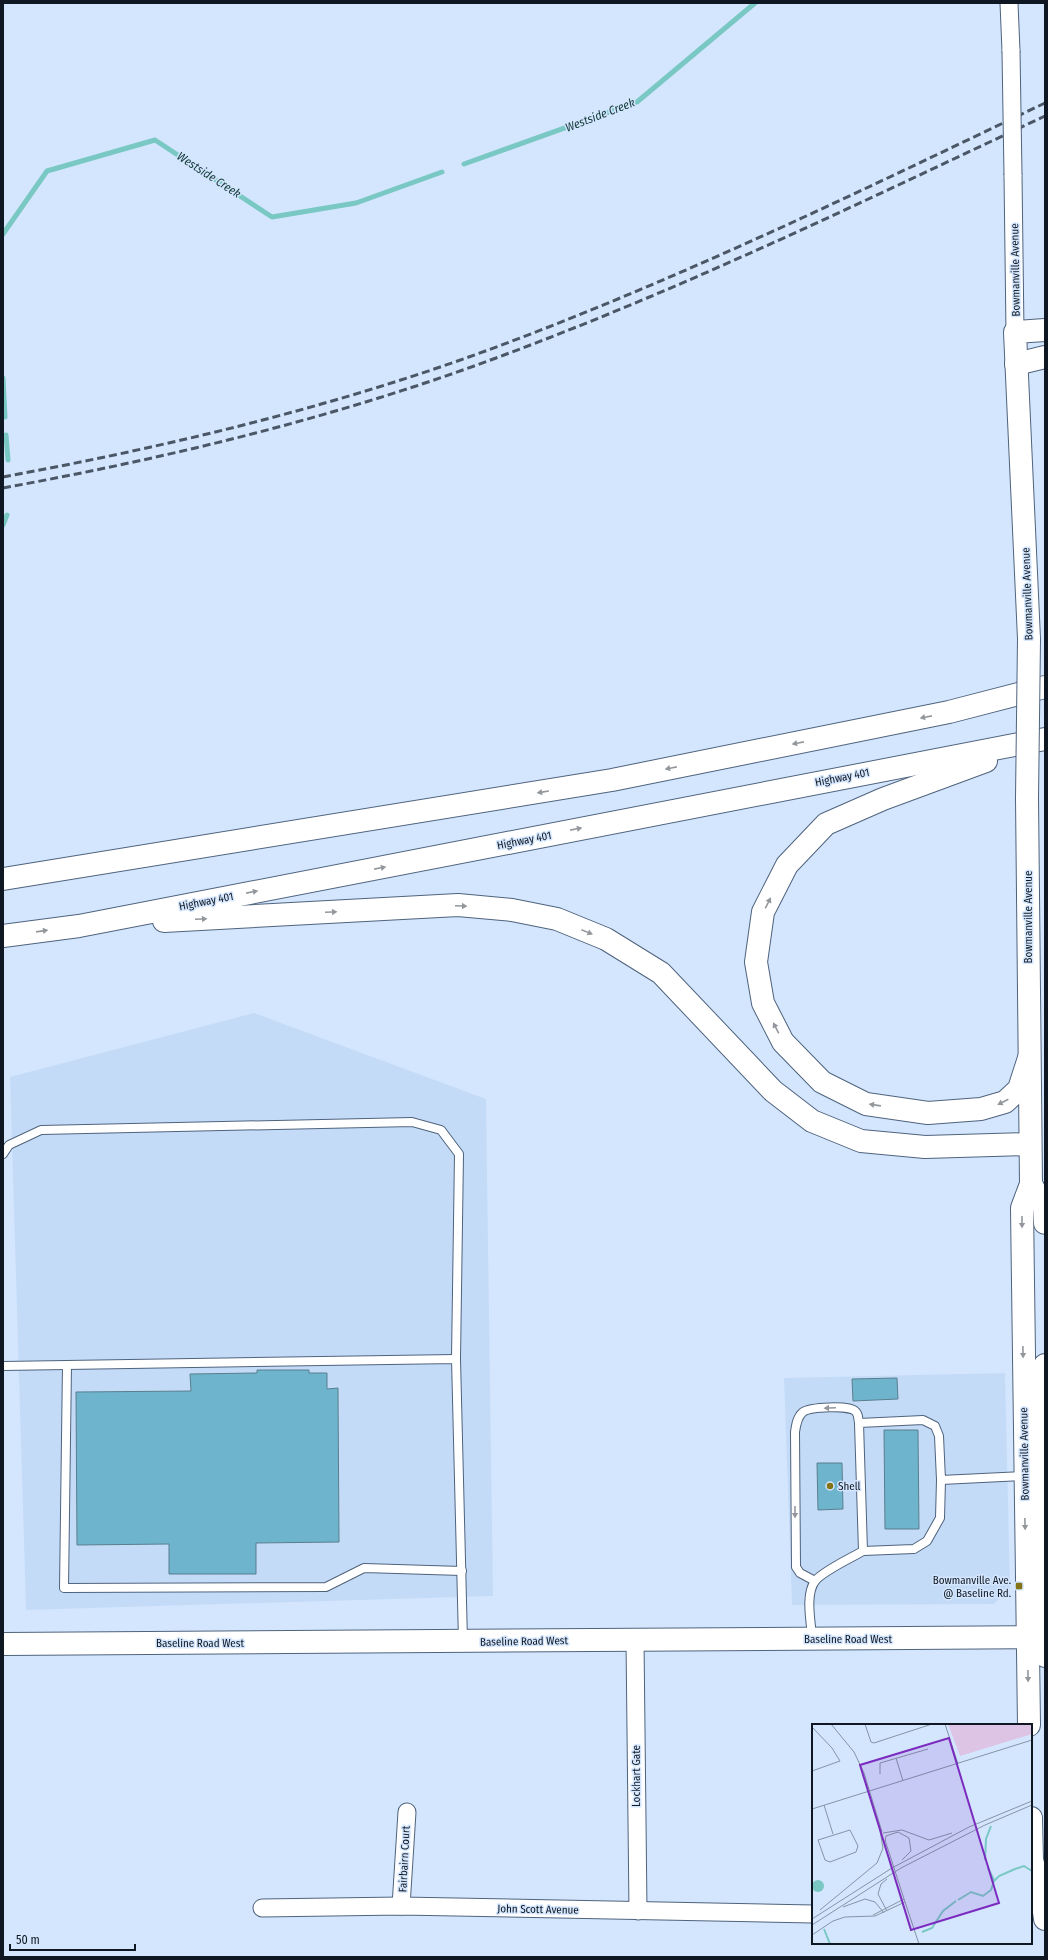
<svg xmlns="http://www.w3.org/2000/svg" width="1048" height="1960" font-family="'Fira Sans Condensed',sans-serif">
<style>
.built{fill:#c4dbf8}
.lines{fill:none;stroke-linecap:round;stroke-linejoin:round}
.stream{stroke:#79c8c4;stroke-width:5}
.building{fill:#6fb4cd;stroke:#597f8e}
.lane-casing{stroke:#4f637d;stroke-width:10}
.street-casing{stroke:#4f637d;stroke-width:19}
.secondary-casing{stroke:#4f637d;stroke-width:24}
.highway-casing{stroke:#4f637d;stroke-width:24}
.lane{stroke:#fff;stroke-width:8}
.street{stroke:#fff;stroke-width:17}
.secondary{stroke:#fff;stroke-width:22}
.highway{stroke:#fff;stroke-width:22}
.rail{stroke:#4b5766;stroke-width:3;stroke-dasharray:8 4;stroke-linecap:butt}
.street-bridge-casing{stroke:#4f637d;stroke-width:19;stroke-linecap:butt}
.secondary-bridge-casing{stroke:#4f637d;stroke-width:24;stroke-linecap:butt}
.street-bridge{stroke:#fff;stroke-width:17}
.secondary-bridge{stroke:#fff;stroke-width:22}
.oneway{fill:#93979c}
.poi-dot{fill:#857416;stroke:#d4e6fe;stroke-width:1.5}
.labels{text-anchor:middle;stroke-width:3;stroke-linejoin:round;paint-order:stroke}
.street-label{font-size:11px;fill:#0f1822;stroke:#d4e6fe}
.poi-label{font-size:11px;fill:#0f1822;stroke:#d4e6fe;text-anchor:start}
.water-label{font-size:12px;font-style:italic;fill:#123938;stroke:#d4e6fe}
.inset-river{fill:none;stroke:#79c8c4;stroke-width:2}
.inset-road{fill:none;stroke:#8594a6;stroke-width:1}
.view{fill:#7b2cbf;fill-opacity:0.15;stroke:#7b2cbf;stroke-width:2}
.inset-edge{fill:none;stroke:#0f1822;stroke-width:2}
</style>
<rect width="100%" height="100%" fill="#d4e6fe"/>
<g class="built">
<path d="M254,1013L486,1099L493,1596L26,1610L10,1077Z"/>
<path d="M1005,1373L1010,1588L994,1604L792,1605L784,1378Z"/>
</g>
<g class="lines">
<g class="stream">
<path d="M464,164L637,102L755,3"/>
<path d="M3,234L47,171L155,140L272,217L356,203L442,172"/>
<path d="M3,378L5,417"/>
<path d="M6,435L8,460"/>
<path d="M3,525L7,515"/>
</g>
</g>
<g class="building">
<path d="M257,1370H309V1373H327V1389L338,1388L339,1542L256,1543V1574H169V1544L77,1545L76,1392L191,1391L190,1374L257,1373Z"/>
<path d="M897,1378L898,1399L853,1401L852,1379Z"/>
<path d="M884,1430H918L919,1529H885Z"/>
<path d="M817,1463H842L843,1509L818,1510Z"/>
</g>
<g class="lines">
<g class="lane-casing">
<g id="lane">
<path d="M3,1154L9,1145L41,1130L412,1122L441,1130L459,1154L456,1359"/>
<path d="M67,1365L64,1588L326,1587L364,1568L462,1571"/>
<path d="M3,1366L456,1359L463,1641"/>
<path d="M863,1551L914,1549L927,1541L940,1518L941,1480"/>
<path d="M815,1581L800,1573L796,1567L795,1432C796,1425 797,1417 803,1412C810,1407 849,1405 855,1411C859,1414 858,1419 859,1423"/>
<path d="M812,1637C811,1621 805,1595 815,1581C823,1571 851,1558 863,1551L859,1423L923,1420L935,1426L939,1436L941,1480L1024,1476"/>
</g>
</g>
<g class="street-casing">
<g id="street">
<path d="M1009,3L1011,51"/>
<path d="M1013,175L1015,332"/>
<path d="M635,1640L638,1911"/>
<path d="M401,1906L407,1812"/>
<path d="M262,1908L401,1906L813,1914"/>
</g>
</g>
<g class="secondary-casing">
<g id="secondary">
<path d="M1016,364L1045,357"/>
<path d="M1029,639L1015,332L1045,330"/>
<path d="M1027,798L1031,1184L1022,1208L1029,1725"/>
<path d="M1031,1184L1044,1207L1045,1223"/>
<path d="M1045,1365L1043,1476L1045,1656"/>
<path d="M3,1644L1045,1637"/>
<path d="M1031,1818L1032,1860L1041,1892L1045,1919"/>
</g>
</g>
<g class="highway-casing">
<g id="highway">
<path d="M986,761L883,799L826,824L787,865L763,912L756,962L763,1003L783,1042L822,1082L866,1104L928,1113L981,1109L1005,1102L1019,1089L1029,1058"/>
<path d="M3,879L612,780L949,712L1045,687"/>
<path d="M164,921L458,905L512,910L557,919L606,939L661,973L773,1091L812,1121L861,1141L925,1147L1030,1144"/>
<path d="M3,936L79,926L1045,739"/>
</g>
</g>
<use href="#lane" class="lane"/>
<use href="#street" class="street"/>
<use href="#secondary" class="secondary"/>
<use href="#highway" class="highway"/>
<g class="rail">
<path d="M3,477C171,446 338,406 499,346C686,276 865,189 1045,103"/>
<path d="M3,488C173,457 342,416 504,355C689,286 866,200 1045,116"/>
</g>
<g class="street-bridge-casing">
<path id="street-bridge" d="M1011,51L1013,175"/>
</g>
<g class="secondary-bridge-casing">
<path id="secondary-bridge" d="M1027,798L1029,639"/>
</g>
<use href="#street-bridge" class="street-bridge"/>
<use href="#secondary-bridge" class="secondary-bridge"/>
</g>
<defs><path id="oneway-solid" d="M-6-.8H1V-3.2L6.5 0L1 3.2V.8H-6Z"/></defs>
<g class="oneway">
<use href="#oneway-solid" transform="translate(926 717) rotate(169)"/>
<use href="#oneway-solid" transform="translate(798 743) rotate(169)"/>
<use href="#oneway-solid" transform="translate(671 768) rotate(169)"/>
<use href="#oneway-solid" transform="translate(543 792) rotate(171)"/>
<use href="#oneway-solid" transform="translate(576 829) rotate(-11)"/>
<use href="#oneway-solid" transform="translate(380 868) rotate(-11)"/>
<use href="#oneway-solid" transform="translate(252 892) rotate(-11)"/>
<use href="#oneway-solid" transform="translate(768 903) rotate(-63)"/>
<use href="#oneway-solid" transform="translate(461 906) rotate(2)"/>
<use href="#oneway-solid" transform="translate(331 912) rotate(-3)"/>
<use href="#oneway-solid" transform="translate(201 919) rotate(-3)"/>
<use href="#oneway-solid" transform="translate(42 931) rotate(-8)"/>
<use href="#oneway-solid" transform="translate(587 932) rotate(22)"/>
<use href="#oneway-solid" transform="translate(776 1028) rotate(-117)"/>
<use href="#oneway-solid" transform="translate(1003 1102) rotate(153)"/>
<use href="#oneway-solid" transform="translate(875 1105) rotate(-172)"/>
<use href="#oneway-solid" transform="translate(1022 1222) rotate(90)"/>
<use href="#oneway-solid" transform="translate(1023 1352) rotate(89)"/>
<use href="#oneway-solid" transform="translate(830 1408) rotate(178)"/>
<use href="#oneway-solid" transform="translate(795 1512) rotate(90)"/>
<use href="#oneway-solid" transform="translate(1025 1524) rotate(89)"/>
<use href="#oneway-solid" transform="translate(1028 1676) rotate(89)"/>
</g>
<g class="poi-dot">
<circle cx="830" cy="1486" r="4"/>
<rect x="1015" y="1582" width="8" height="8" rx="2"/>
</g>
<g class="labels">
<g class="street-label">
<text transform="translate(1015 270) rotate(-91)" y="4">Bowmanville Avenue</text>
<text transform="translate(1027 594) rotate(-92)" y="4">Bowmanville Avenue</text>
<text transform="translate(842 777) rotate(-11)" y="4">Highway 401</text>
<text transform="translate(524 840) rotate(-11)" y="4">Highway 401</text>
<text transform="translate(206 901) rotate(-11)" y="4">Highway 401</text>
<text transform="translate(1028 917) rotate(-90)" y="4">Bowmanville Avenue</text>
<text transform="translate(1024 1454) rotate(-91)" y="4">Bowmanville Avenue</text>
<text x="848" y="1643">Baseline Road West</text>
<text transform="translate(524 1641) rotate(-1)" y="4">Baseline Road West</text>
<text x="200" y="1647">Baseline Road West</text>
<text transform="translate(636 1776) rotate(-90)" y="4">Lockhart Gate</text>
<text transform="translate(404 1859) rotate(-87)" y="4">Fairbairn Court</text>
<text transform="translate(538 1909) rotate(1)" y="4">John Scott Avenue</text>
</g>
<g class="poi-label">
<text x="838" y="1490">Shell</text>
<text x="1011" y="1584" text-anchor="end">Bowmanville Ave.<tspan x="1011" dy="13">@ Baseline Rd.</tspan></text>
</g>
<g class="water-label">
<text transform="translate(600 115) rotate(-21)" y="4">Westside Creek</text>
<text transform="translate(209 175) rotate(33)" y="4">Westside Creek</text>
</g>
</g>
<g transform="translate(812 1724)">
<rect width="220" height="220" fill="#d4e6fe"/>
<path d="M136,0H220V10L148,32Z" fill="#ddc4e5"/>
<path d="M0 162a6 6 0 1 1 12 0a6 6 0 1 1-12 0Z" fill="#79c8c4"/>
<path class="inset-river" d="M173,136L174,115L179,102M176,144L182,156M146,176L159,168L171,172L179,166L182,157L187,152L203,145L212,142L220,147M12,205L18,220M110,208L120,204L131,187L144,177"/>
<path class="inset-road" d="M19,0L42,28L52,49L70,108M53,0L59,18L62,19L120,0M133,0L146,40M0,3L20,24L28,37L0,47M84,34L91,57M68,50V39L116,25M12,81L21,110M0,85L220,16M38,106L46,122L44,128L18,138L13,136L6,116ZM71,109L90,106L117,116L140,109M73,116L93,178M73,117L74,112L86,108L97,114L99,127L90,136M31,183L53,175L63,178L72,189M8,186L65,139L71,124L67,101M75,187L66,170L69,160L75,155M61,191L92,175M33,193L63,192L93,178L107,220M0,195L80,144L157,103L220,77M0,201L89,144L173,101L220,81M0,211L21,197L33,193"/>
<path class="view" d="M137,14L187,179L99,206L48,41Z"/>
<rect width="220" height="220" class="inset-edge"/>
</g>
<rect width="1048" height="1960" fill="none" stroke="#0f1822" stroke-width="8"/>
<path d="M10 1944v6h125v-6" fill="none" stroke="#0f1822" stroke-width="2"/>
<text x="16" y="1944" font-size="12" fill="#0f1822" stroke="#d4e6fe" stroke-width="3" paint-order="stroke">50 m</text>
</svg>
